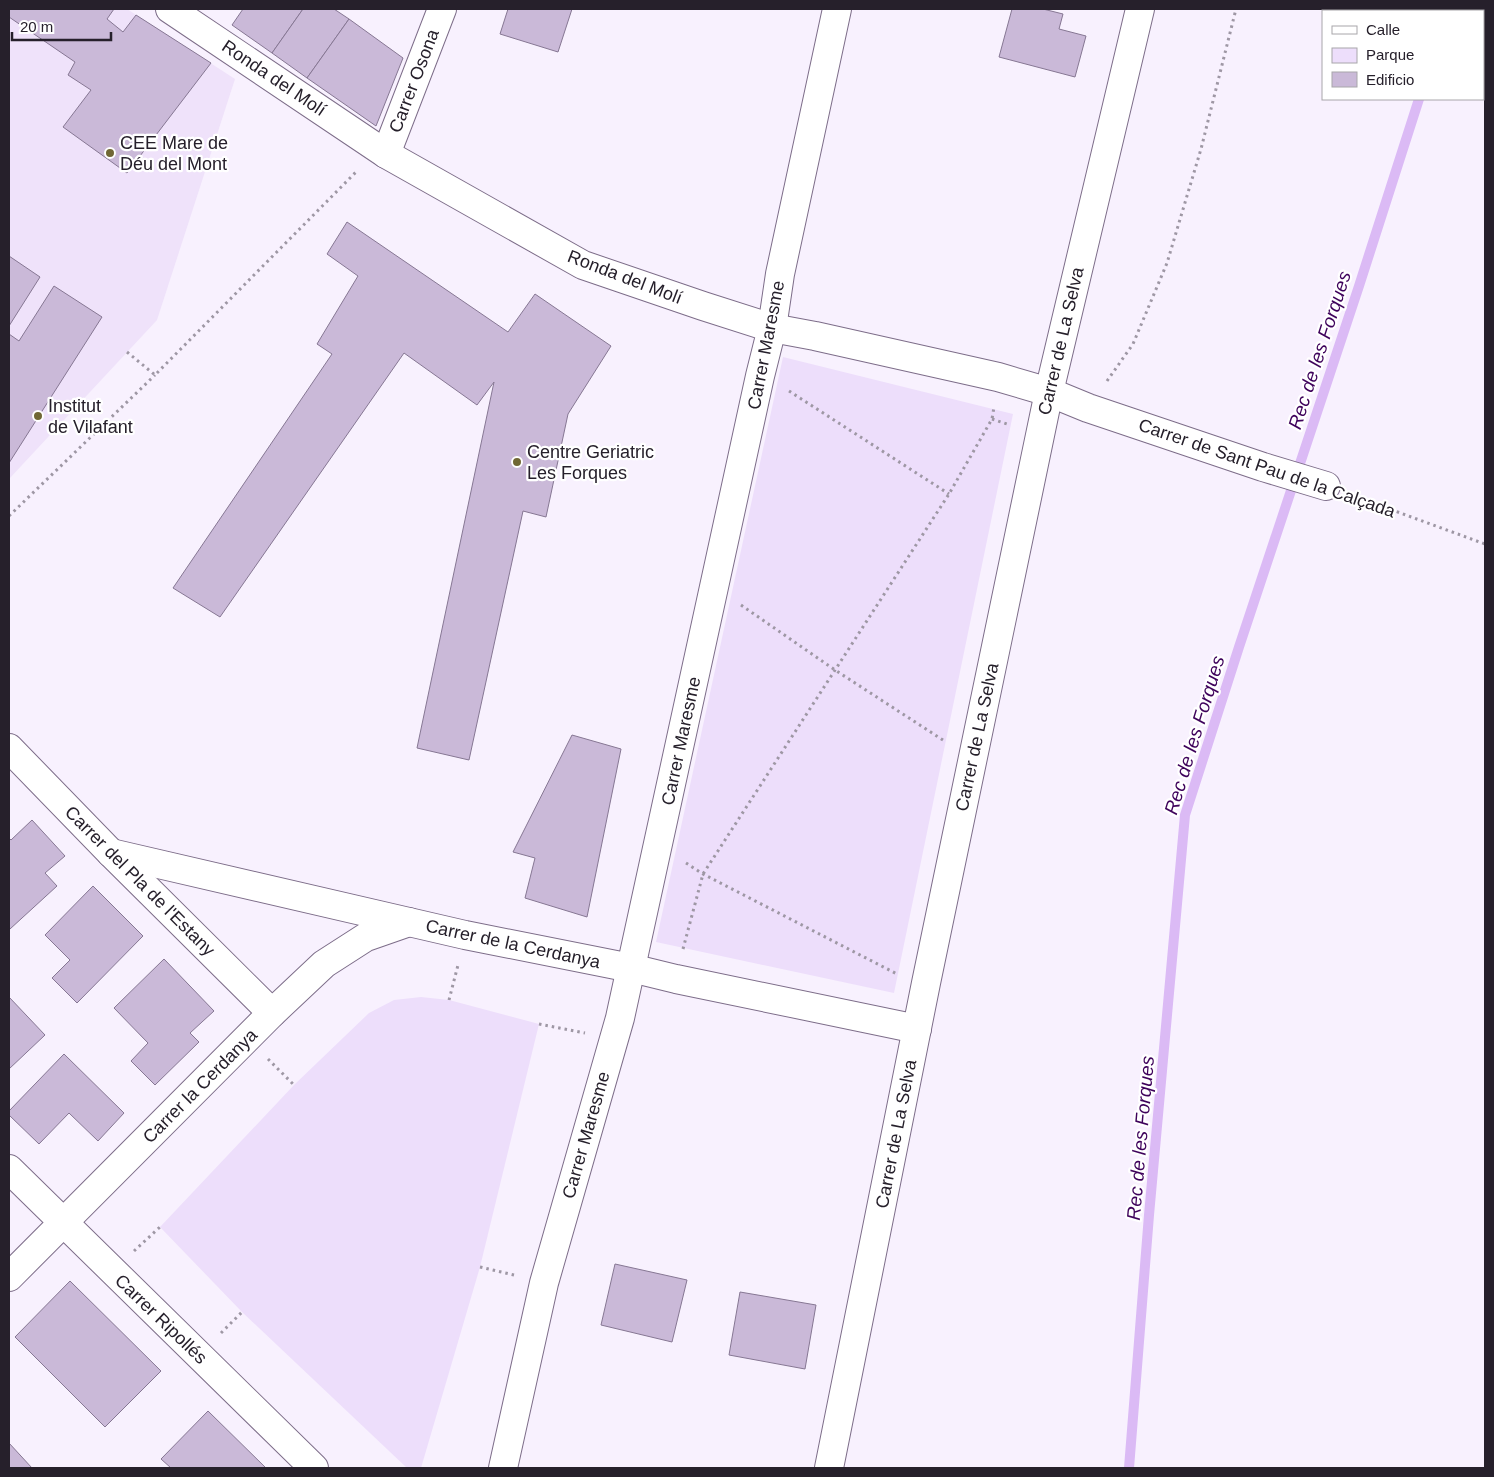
<svg xmlns="http://www.w3.org/2000/svg" width="1494" height="1477" font-family="Arial,sans-serif">
<style>
.built{fill:#efe2fa}
.green{fill:#eddefb}
.lines{fill:none;stroke-linecap:round;stroke-linejoin:round}
.stream{stroke:#dbbaf5;stroke-width:10}
.building{fill:#cab9d8;stroke:#867793}
.street-casing{stroke:#7d6d89;stroke-width:30}
.path{stroke:#9e97a4;stroke-width:3;stroke-dasharray:2.5 4;stroke-linecap:butt}
.street{stroke:#fff;stroke-width:28}
.poi-dot{fill:#706734;stroke:#fff;stroke-width:2}
.labels{text-anchor:middle;stroke-width:4.5;stroke-linejoin:round;paint-order:stroke}
.street-label{font-size:18px;fill:#26202b;stroke:#fff}
.poi-label{font-size:18px;fill:#26202b;stroke:#fff;text-anchor:start}
.water-label{font-size:19px;font-style:italic;fill:#3e025b;stroke:#fff}
</style>
<rect width="100%" height="100%" fill="#f8f1fe"/>
<path class="built" d="M9,9H127L235,79L157,320L9,479Z"/>
<g class="green">
<path d="M783,357L1013,414L894,993L656,942Z"/>
<path d="M421,997L449,1000L539,1024L480,1267L421,1468H407L242,1312L160,1227L294,1085L369,1013L394,1000Z"/>
</g>
<g class="lines">
<g class="stream">
<path d="M1447,11V9"/>
<path d="M1129,1468L1149,1215L1185,815L1239,647L1359,286L1419,99"/>
</g>
</g>
<g class="building">
<path d="M9,9H114L107,19L123,32L136,15L211,63L127,173L63,127L91,90L68,75L75,62L9,17Z"/>
<path d="M243,9H303L272,53L232,25Z"/>
<path d="M303,9H334L349,19L307,78L272,53Z"/>
<path d="M508,9H572L558,52L500,34Z"/>
<path d="M1012,9H1043L1063,14L1059,29L1086,36L1075,77L999,57Z"/>
<path d="M349,19L403,58L376,126L307,78Z"/>
<path d="M347,222L508,332L535,294L611,346L568,414L546,517L523,511L469,760L417,748L494,382L477,405L404,353L220,617L173,588L332,354L317,344L358,276L327,254Z"/>
<path d="M9,256L40,277L9,326Z"/>
<path d="M54,286L102,317L9,463V334L19,341Z"/>
<path d="M572,735L621,749L587,917L525,898L535,858L513,852Z"/>
<path d="M32,820L65,856L45,873L57,886L10,929L9,927V838L11,840Z"/>
<path d="M93,886L143,936L77,1003L52,978L70,960L45,935Z"/>
<path d="M164,959L214,1011L190,1033L199,1042L155,1085L131,1061L148,1043L114,1008Z"/>
<path d="M9,997L45,1035L9,1069Z"/>
<path d="M64,1054L124,1113L98,1141L69,1113L39,1144L9,1115V1111Z"/>
<path d="M615,1264L687,1280L672,1342L601,1325Z"/>
<path d="M70,1281L161,1371L105,1427L15,1337Z"/>
<path d="M740,1292L816,1305L805,1369L729,1355Z"/>
<path d="M208,1411L266,1468H171L161,1459Z"/>
<path d="M9,1443L32,1468H9Z"/>
</g>
<g class="lines">
<g class="street-casing">
<g id="street">
<path d="M170,9L386,154L583,265L703,306L772,328L815,336L998,377L1049,392L1088,408L1263,467L1326,486"/>
<path d="M386,154L442,9"/>
<path d="M9,748L111,853L272,1013"/>
<path d="M111,853L465,935L631,968L676,979L917,1029"/>
<path d="M9,1169L314,1468"/>
<path d="M9,1277L272,1013L324,964L366,937L409,922"/>
<path d="M503,1468L544,1283L620,1018L760,376L772,328L780,274L837,9"/>
<path d="M829,1468L926,983L1049,392L1140,9"/>
</g>
</g>
<g class="path">
<path d="M127,352L155,375L356,172"/>
<path d="M1107,381L1133,344L1167,263L1201,149L1236,9"/>
<path d="M789,391L949,494"/>
<path d="M992,419L1010,425"/>
<path d="M1354,496L1485,544"/>
<path d="M9,516L155,375"/>
<path d="M741,605L835,670L946,742"/>
<path d="M686,863L703,874L897,974"/>
<path d="M683,949L703,874L949,494L992,419L994,407"/>
<path d="M449,1000L458,965"/>
<path d="M539,1024L585,1033"/>
<path d="M268,1059L294,1085"/>
<path d="M134,1251L160,1227"/>
<path d="M480,1267L514,1275"/>
<path d="M221,1333L242,1312"/>
</g>
<use href="#street" class="street"/>
</g>
<g class="poi-dot">
<circle cx="110" cy="153" r="5"/>
<circle cx="38" cy="416" r="5"/>
<circle cx="517" cy="462" r="5"/>
</g>
<g class="labels">
<g class="street-label">
<text transform="translate(274 78) rotate(34)" y="6">Ronda del Molí</text>
<text transform="translate(414 81) rotate(-69)" y="6">Carrer Osona</text>
<text transform="translate(625 277) rotate(21)" y="6">Ronda del Molí</text>
<text transform="translate(1061 341) rotate(-77)" y="6">Carrer de La Selva</text>
<text transform="translate(766 345) rotate(-79)" y="6">Carrer Maresme</text>
<text transform="translate(1267 468) rotate(19)" y="6">Carrer de Sant Pau de la Calçada</text>
<text transform="translate(977 737) rotate(-78)" y="6">Carrer de La Selva</text>
<text transform="translate(681 741) rotate(-78)" y="6">Carrer Maresme</text>
<text transform="translate(140 881) rotate(45)" y="6">Carrer del Pla de l'Estany</text>
<text transform="translate(513 944) rotate(12)" y="6">Carrer de la Cerdanya</text>
<text transform="translate(200 1086) rotate(-45)" y="6">Carrer la Cerdanya</text>
<text transform="translate(896 1134) rotate(-79)" y="6">Carrer de La Selva</text>
<text transform="translate(586 1135) rotate(-74)" y="6">Carrer Maresme</text>
<text transform="translate(161 1319) rotate(44)" y="6">Carrer Ripollés</text>
</g>
<g class="poi-label">
<text x="120" y="149">CEE Mare de<tspan x="120" dy="21">Déu del Mont</tspan></text>
<text x="48" y="412">Institut<tspan x="48" dy="21">de Vilafant</tspan></text>
<text x="527" y="458">Centre Geriatric<tspan x="527" dy="21">Les Forques</tspan></text>
</g>
<g class="water-label">
<text transform="translate(1319 350) rotate(-72)" y="7">Rec de les Forques</text>
<text transform="translate(1194 735) rotate(-73)" y="7">Rec de les Forques</text>
<text transform="translate(1140 1138) rotate(-85)" y="7">Rec de les Forques</text>
</g>
</g>
<rect width="1494" height="1477" fill="none" stroke="#26202b" stroke-width="20"/>
<rect x="1322" y="10" width="162" height="90" fill="#ffffff" stroke="#a8a6aa"/>
<rect x="1332" y="26" width="25" height="8" fill="#ffffff" stroke="#a8a6aa"/>
<text x="1366" y="35" font-size="15" fill="#26202b">Calle</text>
<rect x="1332" y="48" width="25" height="15" fill="#eddefb" stroke="#a8a6aa"/>
<text x="1366" y="60" font-size="15" fill="#26202b">Parque</text>
<rect x="1332" y="72" width="25" height="15" fill="#cab9d8" stroke="#a8a6aa"/>
<text x="1366" y="85" font-size="15" fill="#26202b">Edificio</text>
<path d="M12 32v8h99v-8" fill="none" stroke="#26202b" stroke-width="2.5"/>
<text x="20" y="32" font-size="15" fill="#26202b" stroke="#ffffff" stroke-width="4" paint-order="stroke">20 m</text>
</svg>
